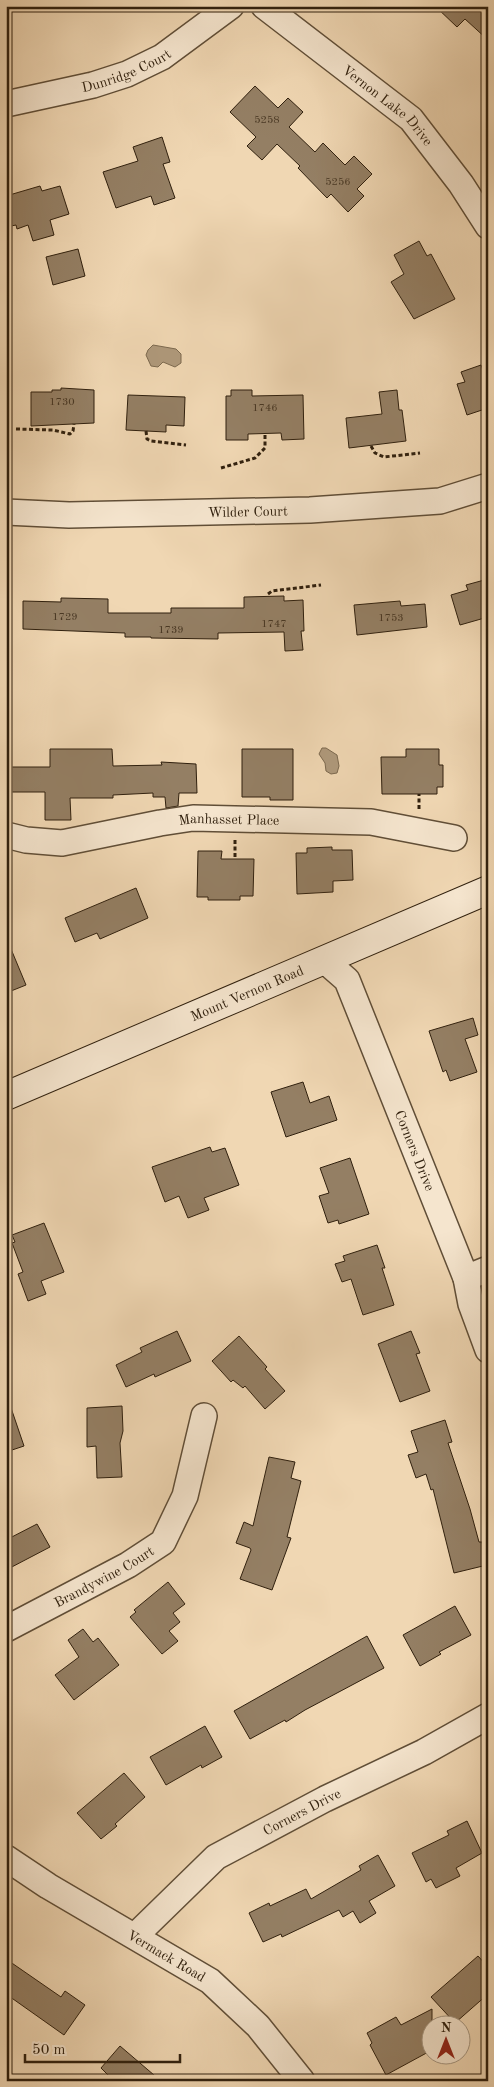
<svg xmlns="http://www.w3.org/2000/svg" width="494" height="2087" font-family="'Old Standard TT',serif">
<style>
.water{fill:#af997b;stroke:#7c694f}
.building{fill:#947f64;stroke:#30200e}
.lines{fill:none;stroke-linecap:round;stroke-linejoin:round}
.street-casing{stroke:#604e37;stroke-width:28}
.secondary-casing{stroke:#30200e;stroke-width:30}
.path{stroke:#30200e;stroke-width:3;stroke-dasharray:4 2.5;stroke-linecap:butt}
.street{stroke:#f5e5ce;stroke-width:25}
.secondary{stroke:#f5e5ce;stroke-width:28}
.labels{text-anchor:middle;stroke-width:4;stroke-linejoin:round;paint-order:stroke}
.number-label{font-size:11px;fill:#493824}
.street-label{font-size:14px;fill:#30200e;stroke:#f5e5ce}
</style>
<rect width="100%" height="100%" fill="#f0d7b3"/>
<filter id="stains"><feTurbulence type="fractalNoise" baseFrequency=".004" numOctaves="4"/><feColorMatrix values="0 0 0 0 .2 0 0 0 0 .09 0 0 0 0 .02 0 0 0 .5 -.17"/></filter>
<radialGradient id="worn" r=".72"><stop offset=".6" stop-color="#630" stop-opacity="0"/><stop offset="1" stop-color="#630" stop-opacity=".3"/></radialGradient>
<g class="water">
<path d="M153,345L176,349L181,354V363L175,367L163,362L158,367L151,366L146,355L148,350Z"/>
<path d="M322,748H326L337,755L339,766L337,773L331,774L326,771L325,763L319,754Z"/>
</g>
<g class="building">
<path d="M435,6H488V40L465,19L457,27Z"/>
<path d="M255,86L278,108L288,98L303,112L289,127L315,152L323,143L345,165L354,156L372,174L357,189L364,196L348,212L331,194L327,198L298,168L300,166L277,144L262,160L247,146L256,137L230,112Z"/>
<path d="M162,137L170,162L163,164L175,198L154,205L151,196L116,208L103,172L138,161L133,147Z"/>
<path d="M40,186L42,191L60,186L69,214L50,220L54,235L33,241L28,225L17,229L16,225L6,227V196Z"/>
<path d="M419,241L427,256L431,254L455,299L414,319L391,282L404,274L394,255Z"/>
<path d="M78,249L85,276L53,285L46,257Z"/>
<path d="M481,365L485,375L488,374V408L467,415L457,384L465,382L461,372Z"/>
<path d="M61,388L94,390V423L31,426V392H52V390H61Z"/>
<path d="M231,390H252V396L303,395L304,439L282,440L281,433L248,434V440H226V396H231Z"/>
<path d="M397,390L399,410H402L406,441L349,448L346,418L382,414L379,392Z"/>
<path d="M128,395L185,397L184,426L166,425V432L126,430Z"/>
<path d="M488,579V617L460,625L451,595L468,590L466,585Z"/>
<path d="M284,596V601L303,600L304,631H301L303,650L285,651L284,632L218,633V639L151,638V637H125V633L23,629V601L61,602V598L108,599V613H171V608H244V597Z"/>
<path d="M400,601L401,606L425,604L427,627L357,635L354,605Z"/>
<path d="M50,749H112L113,766L162,765L161,762L196,764L197,793H179L178,806L166,808L165,797H153V793L113,795V798H70L71,820H45V792H6V767H50Z"/>
<path d="M242,749H293V800H270V797H242Z"/>
<path d="M406,749H439V765H443V787H437V794H382L381,757H406Z"/>
<path d="M332,847V850H352L353,880L333,881V892L297,894L296,853H307V848Z"/>
<path d="M198,851H222L221,859H254L253,896H240V900H208V897H197Z"/>
<path d="M136,888L148,918L100,939L97,933L75,942L65,918Z"/>
<path d="M6,937L26,985L6,993Z"/>
<path d="M473,1018L478,1035L465,1039L477,1072L450,1081L446,1070L443,1072L429,1031Z"/>
<path d="M303,1082L310,1103L329,1096L337,1120L286,1137L271,1092Z"/>
<path d="M210,1147L212,1152L225,1148L239,1185L204,1198L209,1210L188,1218L179,1196L165,1202L152,1167Z"/>
<path d="M350,1158L369,1214L339,1224L338,1220L328,1223L319,1196L329,1193L320,1168Z"/>
<path d="M44,1223L64,1272L41,1281L46,1294L28,1301L18,1274L23,1272L12,1243L15,1242L12,1235Z"/>
<path d="M377,1245L385,1268H382L394,1305L363,1315L351,1279L342,1282L335,1264L345,1261L343,1256Z"/>
<path d="M177,1331L191,1361L155,1377L154,1374L126,1387L116,1365L142,1352L140,1348Z"/>
<path d="M411,1331L420,1353L416,1354L430,1391L400,1402L378,1344Z"/>
<path d="M239,1336L267,1367L265,1369L285,1391L265,1409L245,1386L243,1388L233,1380L231,1382L212,1361Z"/>
<path d="M6,1402H9L24,1446L6,1452Z"/>
<path d="M122,1406L123,1431L120,1443L122,1477L97,1478L96,1446L87,1447V1408Z"/>
<path d="M445,1420L452,1442L448,1443L470,1509L479,1542H482L487,1565L454,1573L433,1489L431,1490L426,1474L416,1478L408,1455L418,1452L411,1431Z"/>
<path d="M269,1457L295,1462L291,1478L301,1481L287,1537L291,1538L272,1590L240,1579L251,1550L250,1548L236,1543L244,1522L253,1526Z"/>
<path d="M37,1524L50,1547L6,1570V1540Z"/>
<path d="M168,1582L185,1604L173,1613L180,1622L169,1631L178,1641L162,1654L130,1617L136,1612L134,1610Z"/>
<path d="M455,1606L471,1635L439,1652L441,1654L420,1666L403,1635Z"/>
<path d="M83,1629L93,1642L98,1638L119,1665L74,1700L55,1675L79,1657L68,1640Z"/>
<path d="M367,1636L384,1668L305,1710L286,1722L285,1720L250,1739L234,1711Z"/>
<path d="M205,1726L222,1757L202,1768L201,1765L166,1785L150,1757Z"/>
<path d="M124,1773L145,1797L115,1824L117,1826L101,1839L77,1813Z"/>
<path d="M467,1821L482,1853L456,1868L460,1876L436,1888L431,1879L426,1882L412,1853L449,1835L447,1831Z"/>
<path d="M378,1855L395,1886L369,1901L376,1913L360,1923L353,1911L343,1917L339,1910L282,1937L281,1934L263,1942L249,1913L269,1903L270,1906L306,1889L311,1899L361,1870L359,1866Z"/>
<path d="M478,1956L488,1967V1994L455,2023L431,1997Z"/>
<path d="M6,1959L61,1997L65,1991L85,2005L64,2035L6,1994Z"/>
<path d="M432,2009V2050L386,2075L370,2045L372,2043L367,2033L396,2017L401,2025Z"/>
<path d="M120,2046L161,2081H114L101,2068Z"/>
</g>
<g class="lines">
<g class="street-casing">
<g id="street">
<path id="s1" d="M264,6L411,119L461,184L488,226"/>
<path id="s2" d="M6,104L93,85L127,74L162,57L231,6"/>
<path id="s3" d="M6,512L69,515L310,510L440,501L488,486"/>
<path id="s4" d="M6,835L26,840L62,843L160,823L193,818L371,822L454,838"/>
<path id="s5" d="M324,960L347,980L466,1278L471,1304L488,1350"/>
<path d="M466,1278L488,1269"/>
<path id="s6" d="M6,1629L128,1565L163,1542L185,1496L204,1416"/>
<path id="s7" d="M6,1858L48,1886L210,1981L258,2026L302,2081"/>
<path id="s8" d="M135,1936L216,1857L325,1799L424,1752L488,1716"/>
</g>
</g>
<g class="secondary-casing">
<g id="secondary">
<path id="s9" d="M6,1096L488,890"/>
</g>
</g>
<g class="path">
<path d="M16,429L53,430L70,434L73,431L74,424"/>
<path d="M146,431L147,439L151,441L186,445"/>
<path d="M371,446L375,453L384,457L420,453"/>
<path d="M221,468L255,458L265,448V434"/>
<path d="M268,594L272,591L321,585"/>
<path d="M419,809V794"/>
<path d="M235,840V859"/>
</g>
<use href="#street" class="street"/>
<use href="#secondary" class="secondary"/>
</g>
<g class="labels">
<g class="number-label">
<text x="267" y="123">5258</text>
<text x="338" y="185">5256</text>
<text x="62" y="405">1730</text>
<text x="265" y="411">1746</text>
<text x="65" y="620">1729</text>
<text x="391" y="621">1753</text>
<text x="274" y="627">1747</text>
<text x="171" y="633">1739</text>
</g>
<g class="street-label">
<text dy="5" stroke="none"><textPath href="#s2" startOffset="125">Dunridge Court</textPath></text>
<text dy="5" stroke="none"><textPath href="#s1" startOffset="159">Vernon Lake Drive</textPath></text>
<text dy="5" stroke="none"><textPath href="#s3" startOffset="242">Wilder Court</textPath></text>
<text dy="5" stroke="none"><textPath href="#s4" startOffset="226">Manhasset Place</textPath></text>
<text dy="5" stroke="none"><textPath href="#s9" startOffset="262">Mount Vernon Road</textPath></text>
<text dy="5" stroke="none"><textPath href="#s5" startOffset="214">Corners Drive</textPath></text>
<text dy="5" stroke="none"><textPath href="#s6" startOffset="111">Brandywine Court</textPath></text>
<text dy="5" stroke="none"><textPath href="#s8" startOffset="210">Corners Drive</textPath></text>
<text dy="5" stroke="none"><textPath href="#s7" startOffset="188">Vermack Road</textPath></text>
</g>
</g>
<rect width="494" height="2087" fill="none" stroke="#f0d7b3" stroke-width="25"/>
<rect x="8" y="8" width="479" height="2072" fill="none" stroke="#30200e" stroke-width="2.5"/>
<rect x="12" y="12" width="469" height="2062" fill="none" stroke="#30200e"/>
<g transform="translate(446 2040)"><circle r="24" fill="#f5e5ce" stroke="#a69681"/>
<path d="M0-4L9 19L0 12L-9 19Z" fill="#8f2418"/>
<text y="-8" font-size="14" font-weight="bold" text-anchor="middle" fill="#30200e">N</text>
</g>
<path d="M25 2054v8h155v-8" fill="none" stroke="#30200e" stroke-width="2.5"/>
<text x="32" y="2054" font-size="15" fill="#30200e" stroke="#f5e5ce" stroke-width="4" paint-order="stroke">50 m</text>
<rect width="100%" height="100%" filter="url(#stains)"/>
<rect width="100%" height="100%" fill="url(#worn)"/>
</svg>
